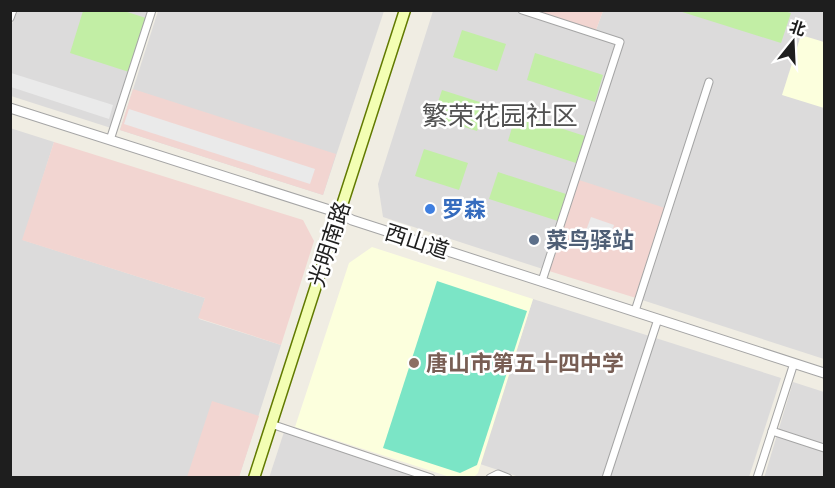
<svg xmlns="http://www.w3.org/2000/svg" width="835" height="488" font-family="Commissioner,'Noto Sans SC',sans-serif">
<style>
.residential{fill:#dcdbdb}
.commercial{fill:#f2d5d1}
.education{fill:#fcffdd}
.grass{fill:#c2eea5}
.pitch{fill:#7be5c6}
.parking{fill:#eaeaea}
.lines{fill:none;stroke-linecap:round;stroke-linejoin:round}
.minor-casing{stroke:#a5a5a5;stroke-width:9}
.tertiary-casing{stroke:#a5a5a5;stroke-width:11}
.secondary-casing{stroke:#617a00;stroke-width:13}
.minor{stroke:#fff;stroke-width:7}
.tertiary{stroke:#fff;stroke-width:9}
.secondary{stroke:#f3feb3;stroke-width:10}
.shop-dot{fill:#3f7fe0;stroke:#fff;stroke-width:2}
.service-dot{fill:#5c6f8a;stroke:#fff;stroke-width:2}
.education-dot{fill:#8d6e63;stroke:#fff;stroke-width:2}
.labels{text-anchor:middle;stroke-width:5;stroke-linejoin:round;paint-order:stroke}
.shop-label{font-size:22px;font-weight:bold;fill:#366cbe;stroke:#fff;text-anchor:start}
.service-label{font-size:22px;font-weight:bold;fill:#4e5e75;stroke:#fff;text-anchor:start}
.street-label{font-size:22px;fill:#1e1e1e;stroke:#fff}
.education-label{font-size:22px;font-weight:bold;fill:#785e54;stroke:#fff;text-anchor:start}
.quarter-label{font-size:26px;fill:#515151;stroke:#fff}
</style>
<rect width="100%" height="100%" fill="#f0ede3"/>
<g class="residential">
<path d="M16,11H149L111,128L11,96V27Z"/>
<path d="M158,11H384L323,195L120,130Z"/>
<path d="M433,11H534L596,30L603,11H824V359L636,298L579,180L549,271L383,217L378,184Z"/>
<path d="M10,128L54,142L23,240L205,298L199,319L281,345L239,477H11Z"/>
<path d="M533,299L781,378L749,477L522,478L480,464Z"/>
<path d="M793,382L824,392V477L764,478Z"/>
<path d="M284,432L424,477L269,478Z"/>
</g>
<g class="commercial">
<path d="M534,11H603L596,30Z"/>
<path d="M133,89L336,154L323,195L120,130Z"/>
<path d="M54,142L303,220L314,241L281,345L198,318L205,298L22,240Z"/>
<path d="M579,180L665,208L636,298L549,271Z"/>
<path d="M212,401L259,416L239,477H187Z"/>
</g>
<g class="education">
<path d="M801,35L824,42V108L782,95Z"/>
<path d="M372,247L533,299L478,473L474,477H450L295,427L349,263Z"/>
</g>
<g class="grass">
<path d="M83,11H124L146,18L129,72L70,53Z"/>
<path d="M784,11L791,13L781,43L679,11Z"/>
<path d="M462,30L506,44L497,71L453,57Z"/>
<path d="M535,53L603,75L595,102L527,80Z"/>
<path d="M442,90L486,104L477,131L433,117Z"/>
<path d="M516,114L585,136L576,163L508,141Z"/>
<path d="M424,149L468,163L459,190L415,176Z"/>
<path d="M498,172L566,194L558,221L489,199Z"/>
</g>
<path class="pitch" d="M437,281L527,311L477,465L460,473L383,448Z"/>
<g class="parking">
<path d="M11,73L113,105L109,119L11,87Z"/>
<path d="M129,109L315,169L310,184L124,124Z"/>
<path d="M591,217L614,225L608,244L584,236Z"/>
</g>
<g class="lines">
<g class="minor-casing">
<g id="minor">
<path d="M522,10L620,42L542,281"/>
<path d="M10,18L13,10"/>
<path d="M110,140L152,10"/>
<path d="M635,311L709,82"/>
<path d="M271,424L431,478"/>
<path d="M772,431L824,448"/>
<path d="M490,478L498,474L508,478"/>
<path d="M606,478L658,319"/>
<path d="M757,478L794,363"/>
</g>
</g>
<g class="tertiary-casing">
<path id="tertiary" d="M10,108L339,213L352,220L824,373"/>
</g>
<g class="secondary-casing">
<path id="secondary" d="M254,478L405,10"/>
</g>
<use href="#minor" class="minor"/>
<use href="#tertiary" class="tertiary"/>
<use href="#secondary" class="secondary"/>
</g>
<circle class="shop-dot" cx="430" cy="209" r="6"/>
<circle class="service-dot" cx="534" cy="240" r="6"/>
<circle class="education-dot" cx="414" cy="363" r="6"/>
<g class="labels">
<g class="shop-label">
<text x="442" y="217">罗森</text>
</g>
<g class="service-label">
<text x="546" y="248">菜鸟驿站</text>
</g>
<g class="street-label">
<text transform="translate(417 241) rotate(18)" y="8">西山道</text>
<text transform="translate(329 244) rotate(-72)" y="8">光明南路</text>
</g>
<g class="education-label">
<text x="426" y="371">唐山市第五十四中学</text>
</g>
<g class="quarter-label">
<text x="500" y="125">繁荣花园社区</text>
</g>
</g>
<rect width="835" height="488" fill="none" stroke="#1e1e1e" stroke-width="24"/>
<g transform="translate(793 42) rotate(18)" stroke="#ffffff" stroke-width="4.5" paint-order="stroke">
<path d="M0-4.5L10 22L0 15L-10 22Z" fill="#1e1e1e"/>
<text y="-9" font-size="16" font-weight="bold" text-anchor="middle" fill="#1e1e1e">北</text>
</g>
</svg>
